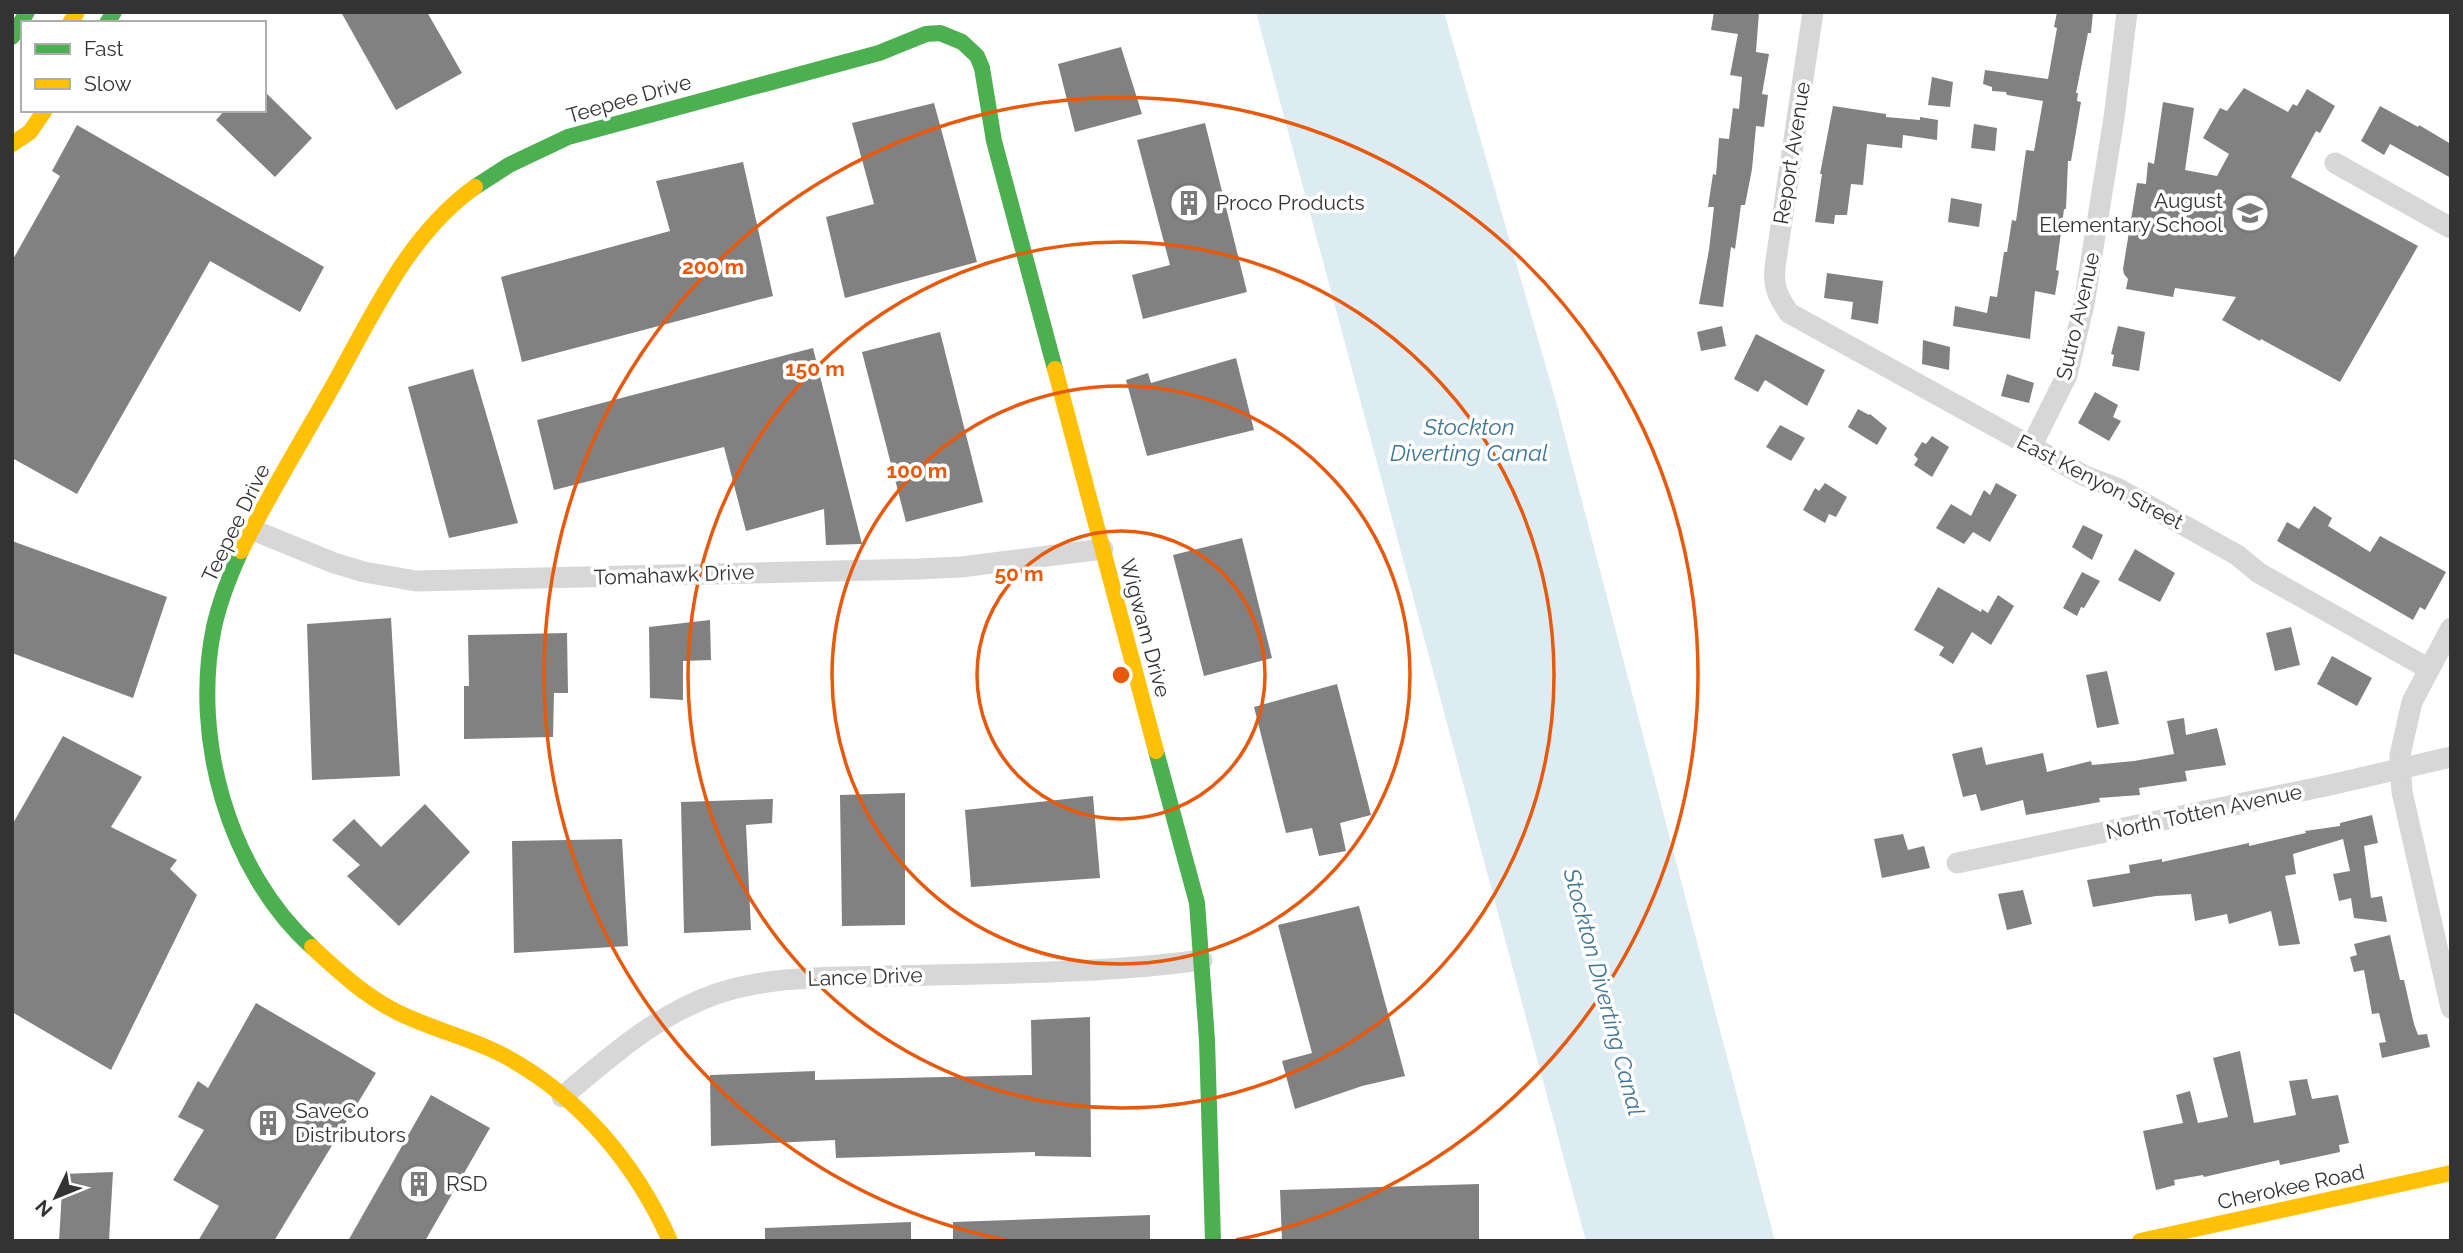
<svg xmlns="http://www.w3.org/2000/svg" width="2463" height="1253" font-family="Raleway,sans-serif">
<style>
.water{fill:#ddebf3}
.building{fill:#818181}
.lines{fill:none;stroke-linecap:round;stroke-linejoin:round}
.street{stroke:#d7d7d7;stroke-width:21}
.fast{stroke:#4caf50;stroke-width:16}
.slow{stroke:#ffc107;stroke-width:16}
.ring{fill:none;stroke:#e8590c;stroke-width:3.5}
.labels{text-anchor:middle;stroke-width:7;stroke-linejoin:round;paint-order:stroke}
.street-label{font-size:21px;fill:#333;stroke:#fff}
.poi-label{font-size:21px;fill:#333;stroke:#fff;text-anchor:start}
.water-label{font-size:23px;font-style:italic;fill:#3f7597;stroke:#fff}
.centre{fill:#e8590c;stroke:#fff;stroke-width:3.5}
.ring-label{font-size:21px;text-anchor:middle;font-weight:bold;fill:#e8590c;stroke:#fff;stroke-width:7;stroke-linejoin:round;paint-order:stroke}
</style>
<rect width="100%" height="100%" fill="#fff"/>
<path class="water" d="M1256,12H1444L1555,398L1775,1241H1586Z"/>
<g class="building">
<path d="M341,12H427L462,73L396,110Z"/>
<path d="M1714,12H1759L1756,52L1769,54L1762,94L1768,95L1764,127L1756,126L1752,169L1745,205H1741L1735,249L1731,247L1723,307L1699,304L1709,250L1714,207H1708L1713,174L1716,175L1719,138L1729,139L1733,108L1739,109L1742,77L1730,75L1738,34L1711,30Z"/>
<path d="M2057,12H2093L2091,33H2088L2076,93H2078L2077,101L2081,102L2071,161H2068L2066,209H2064L2056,270L2059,271L2055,295L2035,291L2030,339L1953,326L1955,306L1987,313L1990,296L1997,297L2004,252H2007L2012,220L2016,221L2026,150L2034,151L2043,101L2007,95L2006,92L1992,91V87L1983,84L1985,70L2048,79L2057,28L2054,27Z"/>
<path d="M1121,47L1142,114L1075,132L1058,64Z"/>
<path d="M1932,77L1953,82L1950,107L1928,105Z"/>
<path d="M2244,88L2288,112L2293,104L2297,106L2307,89L2335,106L2320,133L2316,131L2291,177L2418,246L2340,382L2261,339L2260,341L2222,320L2236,297L2175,288L2173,297L2126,289L2128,279L2124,274L2123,269L2137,183L2146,184L2148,162L2154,164L2163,102L2194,108L2185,170L2217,176L2229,154L2203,138L2220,108L2227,111Z"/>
<path d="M264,91L312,138L275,177L216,120L225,110H264Z"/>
<path d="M934,103L977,262L845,298L826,217L874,204L852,123Z"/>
<path d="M1833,106L1886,114V117L1920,120V117L1938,120L1937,140L1903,135L1902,148L1867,144L1863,185L1851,184L1847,215H1835L1834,224L1815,222L1822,174H1820Z"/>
<path d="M2380,106L2418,127L2419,125L2451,144V178L2390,144L2384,155L2361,141Z"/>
<path d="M1205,123L1247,292L1143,319L1132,275L1170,265L1137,140Z"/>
<path d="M1974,124L1997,128L1995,151L1971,148Z"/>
<path d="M77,125L324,267L300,312L210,261L77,494L12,458V261L60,176L52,171Z"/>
<path d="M743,162L773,296L522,362L501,277L670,231L656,181Z"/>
<path d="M1951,198L1982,204L1979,227L1948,222Z"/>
<path d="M1827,273L1883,281L1878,324L1851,319L1853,302L1824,298Z"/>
<path d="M1722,326L1726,346L1701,351L1697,332Z"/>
<path d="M2118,326L2145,332L2139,371L2112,366L2114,355L2111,354Z"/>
<path d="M940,332L983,502L906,522L862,352Z"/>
<path d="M1756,334L1825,370L1807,406L1765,380L1758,392L1734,379Z"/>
<path d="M1923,340L1950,347L1949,370L1922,364Z"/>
<path d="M813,348L862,544L826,545L824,509L746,531L724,447L554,490L537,420Z"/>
<path d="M1236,358L1254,430L1147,456L1126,380L1148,373L1151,383Z"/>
<path d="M473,369L518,523L449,538L408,387Z"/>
<path d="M2007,374L2034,383L2029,403L2001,396Z"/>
<path d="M2095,392L2118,405L2113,417L2121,421L2109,441L2078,423Z"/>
<path d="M1858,409L1869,415L1870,414L1887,428L1877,445L1848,427Z"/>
<path d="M1780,425L1805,438L1791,461L1766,447Z"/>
<path d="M1932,436L1949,447L1932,477L1914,465L1918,459L1914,455L1922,442L1926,444Z"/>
<path d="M1825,483L1847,497L1836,517L1829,514L1825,523L1803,510L1815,488L1819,491Z"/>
<path d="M1996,483L2017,495L1990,542L1973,532L1964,544L1936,528L1951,504L1971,516L1984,490L1990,495Z"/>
<path d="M2314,506L2332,518L2328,526L2370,552L2380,536L2446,572L2425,610L2420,607L2413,620L2277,541L2287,522L2299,529Z"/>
<path d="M2083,525L2103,535L2092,560L2072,547Z"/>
<path d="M1242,538L1272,658L1204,676L1173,555Z"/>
<path d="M12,541L167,597L133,698L12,653Z"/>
<path d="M2135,549L2175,573L2160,602L2118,580Z"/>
<path d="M2082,572L2100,581L2084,608L2081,607L2077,616L2063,608Z"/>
<path d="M1938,587L1981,612L1982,609L1988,613L1998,595L2014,606L1991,645L1972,632L1953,664L1939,655L1944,647L1914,630Z"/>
<path d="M391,618L400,776L312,780L307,624Z"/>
<path d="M710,620L711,660L683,661V700L650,698L649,627Z"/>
<path d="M2291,627L2300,665L2275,671L2266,633Z"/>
<path d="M567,633L568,693H554L553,737L464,739V686H469L468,635Z"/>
<path d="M2332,656L2372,678L2357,706L2317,684Z"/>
<path d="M2107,671L2119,724L2097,728L2086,675Z"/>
<path d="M1337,684L1371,815L1340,823L1346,851L1319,856L1312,828L1286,833L1254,707Z"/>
<path d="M2184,718L2186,735L2217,728L2226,765L2185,771L2187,781L2139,788L2140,795L2099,798L2100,802L2026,815L2023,800L1981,811L1976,794L1963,797L1952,754L1982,747L1986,765L2043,753L2047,772L2091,761L2092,765L2134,761L2174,754L2167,721Z"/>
<path d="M63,736L142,777L111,827L177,860L170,869L197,895L111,1070L12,1012V825Z"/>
<path d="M905,793V925L842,926L840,795Z"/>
<path d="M1093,796L1100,878L971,887L965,810Z"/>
<path d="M773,799L772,823L746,825L751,930L684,933L681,802Z"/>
<path d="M425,804L470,852L399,926L347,876L360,865L332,840L354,819L381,847Z"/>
<path d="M2372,815L2378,843L2364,846L2371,898L2382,896L2387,922L2354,918L2351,898L2339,901L2333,874L2350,871L2343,839L2293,854L2296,874L2285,876L2300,944L2279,946L2271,911L2229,924L2227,914L2195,921L2191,894L2156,896L2093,907L2087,880L2130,873L2129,865L2162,859V862L2249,843V846L2306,833L2305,831L2340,826V823Z"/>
<path d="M1903,834L1908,850L1924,846L1930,868L1882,878L1874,839Z"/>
<path d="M622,839L628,946L514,953L512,841Z"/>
<path d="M2023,890L2032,924L2007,930L1998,894Z"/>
<path d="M1359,906L1405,1076L1362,1086L1295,1109L1282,1061L1312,1053L1278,925Z"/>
<path d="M2390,935L2400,980H2404L2414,1024L2418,1035L2427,1034L2430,1047L2382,1058L2379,1043L2386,1042L2379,1013L2372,1014L2364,970L2354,972L2350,957L2357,955L2354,944Z"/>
<path d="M256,1003L376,1073L274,1241H198L219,1206L173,1180L204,1130L178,1117L198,1081L208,1088Z"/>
<path d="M1090,1017L1091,1157L1035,1156V1152L836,1158L835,1140L711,1146L710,1075L815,1071V1080L1032,1075L1031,1020Z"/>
<path d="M2240,1051L2254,1123L2296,1115L2289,1081L2307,1079L2312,1099L2338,1095L2349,1143L2339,1145L2340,1152L2280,1165L2279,1160L2204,1177L2203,1175L2174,1180L2175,1185L2156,1190L2143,1131L2183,1123L2176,1095L2190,1091L2198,1123L2228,1117L2213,1058Z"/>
<path d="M431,1095L490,1128L425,1241H348Z"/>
<path d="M113,1172L109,1241H59L63,1174Z"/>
<path d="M1479,1184V1241H1282L1280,1190Z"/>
<path d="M1150,1215V1241H953V1222Z"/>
<path d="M911,1222V1241H765V1228Z"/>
</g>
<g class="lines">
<g class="street">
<path d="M1813,12L1775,267C1773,287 1778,297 1789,313L2085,476L2117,488L2237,555L2259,573L2429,669"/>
<path d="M2335,163L2451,228"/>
<path d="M2031,447L2067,375L2084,304L2114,118L2127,12"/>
<path d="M253,530L334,563L364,572L416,581L918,569L961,567L1103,549"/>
<path d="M2451,628L2412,702L2400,755L2402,792L2451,1008"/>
<path d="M1957,863L2330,785L2451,757"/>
<path d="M562,1097C610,1057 656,1015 716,994C771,975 832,978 889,976C993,973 1098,974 1202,960"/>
</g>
<g class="fast">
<path d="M107,23L114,12"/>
<path d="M12,37L27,12"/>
<path d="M475,187L509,165L568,137L879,53L926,34L940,33L962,42L977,56L982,68L994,141L1055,369"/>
<path d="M241,551C230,575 220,600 214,627C191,737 228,871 312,947"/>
<path d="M1156,751L1197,903L1207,1040L1213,1241"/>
</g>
<g class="slow">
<path d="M70,23L77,12"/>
<path d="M12,144L30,132L45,110"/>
<path d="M1055,369L1156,751"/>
<path d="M241,551C268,496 300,444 330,391C371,319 406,236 475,187"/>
<path d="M312,947C338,971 365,996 397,1012C431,1029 468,1037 501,1054C578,1094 636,1164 670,1241"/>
<path d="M2140,1241L2451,1173"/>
</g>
</g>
<g class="ring">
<circle cx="1121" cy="675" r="144"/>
<circle cx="1121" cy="675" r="289"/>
<circle cx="1121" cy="675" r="433"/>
<path d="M1006 1240A577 577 0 1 1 1236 1240"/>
</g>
<defs>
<g id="building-ring" transform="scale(2.0125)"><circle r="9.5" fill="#fff" stroke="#7a7a7a" stroke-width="1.5"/><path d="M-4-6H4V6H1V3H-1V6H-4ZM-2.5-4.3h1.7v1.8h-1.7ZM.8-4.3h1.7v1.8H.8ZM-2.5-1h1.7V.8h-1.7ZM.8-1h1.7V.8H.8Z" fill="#7a7a7a"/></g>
<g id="school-ring" transform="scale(2.0125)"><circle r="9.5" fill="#fff" stroke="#7a7a7a" stroke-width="1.5"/><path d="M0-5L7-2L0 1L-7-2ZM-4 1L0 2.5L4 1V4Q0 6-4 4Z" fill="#7a7a7a"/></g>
</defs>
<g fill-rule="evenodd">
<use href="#building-ring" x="1189" y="203"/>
<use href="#school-ring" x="2250" y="213"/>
<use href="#building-ring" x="268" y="1123"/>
<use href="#building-ring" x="419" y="1184"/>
</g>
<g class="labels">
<g class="street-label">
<text transform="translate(629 99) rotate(-16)" y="7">Teepee Drive</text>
<text transform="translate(1792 153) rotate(-81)" y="7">Report Avenue</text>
<text transform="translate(2078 316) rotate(-77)" y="7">Sutro Avenue</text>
<text transform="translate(2100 482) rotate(27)" y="7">East Kenyon Street</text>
<text transform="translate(236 523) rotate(-64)" y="7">Teepee Drive</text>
<text transform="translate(674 575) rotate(-2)" y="7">Tomahawk Drive</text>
<text transform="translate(1145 628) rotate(75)" y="7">Wigwam Drive</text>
<text transform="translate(2204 812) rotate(-12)" y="7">North Totten Avenue</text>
<text transform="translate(865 977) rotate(-2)" y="7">Lance Drive</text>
<text transform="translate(2291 1187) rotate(-12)" y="7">Cherokee Road</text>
</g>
<g class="poi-label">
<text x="2223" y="208" text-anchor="end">August<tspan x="2223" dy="24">Elementary School</tspan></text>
<text x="1216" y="210">Proco Products</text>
<text x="295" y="1118">SaveCo<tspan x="295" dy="24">Distributors</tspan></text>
<text x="446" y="1191">RSD</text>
</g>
<g class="water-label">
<text x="1469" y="435">Stockton<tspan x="1469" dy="26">Diverting Canal</tspan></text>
<text transform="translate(1604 992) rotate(75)" y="8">Stockton Diverting Canal</text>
</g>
</g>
<circle cx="1121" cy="675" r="10" class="centre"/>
<g class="ring-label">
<text x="713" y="274">200 m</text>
<text x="815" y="376">150 m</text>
<text x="917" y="478">100 m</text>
<text x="1019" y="581">50 m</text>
</g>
<rect width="2463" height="1253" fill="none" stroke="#333333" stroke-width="28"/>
<rect x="21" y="21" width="245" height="91" fill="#ffffff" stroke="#adadad" stroke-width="2"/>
<rect x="35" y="44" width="35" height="10" fill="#4caf50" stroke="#adadad" stroke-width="2"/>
<text x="84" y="56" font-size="21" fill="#333333">Fast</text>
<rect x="35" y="79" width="35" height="10" fill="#ffc107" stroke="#adadad" stroke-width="2"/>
<text x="84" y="91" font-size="21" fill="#333333">Slow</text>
<g transform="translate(56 1197) rotate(227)" stroke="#ffffff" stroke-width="5" paint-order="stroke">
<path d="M0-5L12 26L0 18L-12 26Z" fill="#333333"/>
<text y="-10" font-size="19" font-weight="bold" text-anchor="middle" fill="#333333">N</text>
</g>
</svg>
